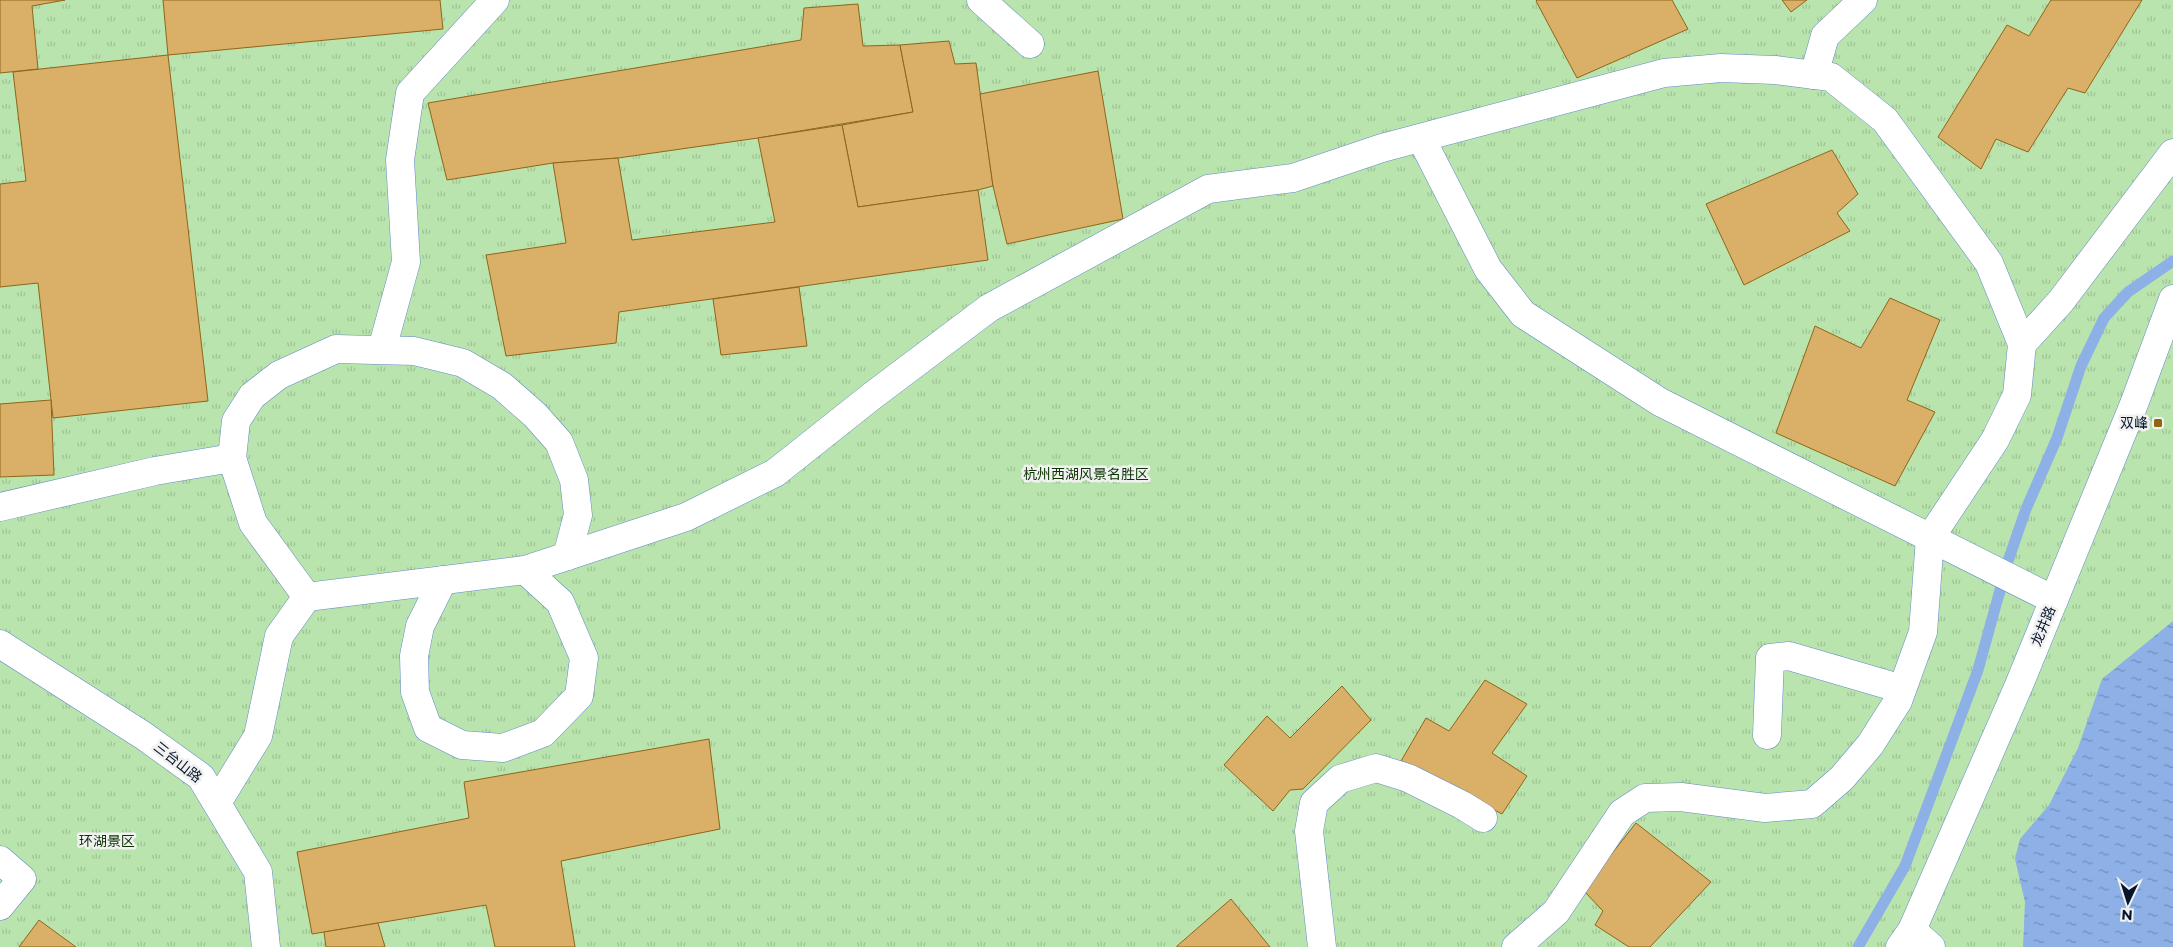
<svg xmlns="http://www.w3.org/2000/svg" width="2173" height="947" font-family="Montserrat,'Noto Sans SC',sans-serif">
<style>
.park{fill:url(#park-tufts)}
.water{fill:url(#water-ripples)}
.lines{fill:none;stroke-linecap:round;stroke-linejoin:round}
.stream{stroke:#8db0e6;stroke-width:11}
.building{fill:#daaf68;stroke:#8e6619}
.minor-casing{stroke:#638ac7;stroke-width:29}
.minor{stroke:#fff;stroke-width:28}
.poi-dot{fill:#91660f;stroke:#f1f1f1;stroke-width:2}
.labels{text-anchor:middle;stroke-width:5;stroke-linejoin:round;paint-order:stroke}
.poi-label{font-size:14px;fill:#07162d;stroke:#f1f1f1;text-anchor:end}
.park-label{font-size:14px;fill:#0a3400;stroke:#f1f1f1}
.street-label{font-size:14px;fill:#07162d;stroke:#f1f1f1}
</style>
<defs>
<pattern id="park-tufts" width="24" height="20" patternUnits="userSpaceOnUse" patternTransform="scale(1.25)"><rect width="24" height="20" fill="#b9e4ad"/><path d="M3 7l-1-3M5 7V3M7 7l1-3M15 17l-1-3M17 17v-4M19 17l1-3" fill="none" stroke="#9ec395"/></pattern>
<pattern id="water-ripples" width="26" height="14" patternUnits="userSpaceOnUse" patternTransform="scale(1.25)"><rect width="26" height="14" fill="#8db0e6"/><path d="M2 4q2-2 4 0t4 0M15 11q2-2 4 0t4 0" fill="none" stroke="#718ebb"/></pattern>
</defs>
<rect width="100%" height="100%" fill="#dce5f2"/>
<rect class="park" x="0" y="0" width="2173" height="947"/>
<path class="water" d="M2173,621V947H2023L2025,902L2015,859L2020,839L2049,805L2078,748L2102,679Z"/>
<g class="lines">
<path class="stream" d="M1858,947L1905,866L1978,670L2008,561L2026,509L2057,438L2081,366L2104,318L2128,292L2173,261"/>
</g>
<g class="building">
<path d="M0,0H65L32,6L38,69L0,73Z"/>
<path d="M163,0H440L443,29L168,55Z"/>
<path d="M1537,0H1672L1688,29L1577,78L1536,1Z"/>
<path d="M1782,0H1807L1791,12Z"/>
<path d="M2051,0H2142L2085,93L2068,88L2028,152L1996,139L1981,169L1938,137L2007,25L2029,36Z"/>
<path d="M858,4L863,46L900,45L913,112L758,138L618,158L553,163L447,180L428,103L801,40L804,8Z"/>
<path d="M949,41L955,64L976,63L993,186L978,190L858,207L842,125L913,112L900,45Z"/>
<path d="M168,55L208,401L53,418L38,283L0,287V184L26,181L13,72Z"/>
<path d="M1098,71L1123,219L1007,244L993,186L980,94Z"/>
<path d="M842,125L858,207L978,190L988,260L619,312L616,343L506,356L486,255L566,243L553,163L618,158L632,240L775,222L758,138Z"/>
<path d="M1832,150L1858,194L1837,213L1850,231L1744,285L1706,204Z"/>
<path d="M799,287L807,346L721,355L713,299Z"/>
<path d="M1890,298L1940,320L1907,400L1935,412L1895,486L1776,433L1815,326L1861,348Z"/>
<path d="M51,400L54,475L0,477V404Z"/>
<path d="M1485,680L1527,704L1492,753L1527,776L1502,814L1401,761L1426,718L1449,731Z"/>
<path d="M1342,686L1371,720L1303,789L1290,790L1273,811L1224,765L1267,716L1290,738Z"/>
<path d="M709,739L720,829L561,861L575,947H495L486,905L312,934L297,852L469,818L464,782Z"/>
<path d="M1636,823L1711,882L1650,947H1629L1595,925L1603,911L1583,890Z"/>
<path d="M1231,899L1270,947H1177V946Z"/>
<path d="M39,920L76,947H19Z"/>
<path d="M378,923L385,947H326L324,932Z"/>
</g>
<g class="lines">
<g class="minor-casing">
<g id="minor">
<path d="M981,0L1030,44"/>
<path d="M1814,75L1825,36L1863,0"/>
<path d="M1421,138L1488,269L1523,314L1660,402L2054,600"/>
<path d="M2022,344L2061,301L2173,153"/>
<path d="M382,349L406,262L400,160L410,93L495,0"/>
<path d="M232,458L236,421L252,396L279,375L336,349L414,351L463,363L502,386L535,415L559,442L574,480L578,515L567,556"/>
<path d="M0,507L155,471L232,458L253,523L307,597"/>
<path d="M443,580L420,626L414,656L415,692L428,728L462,745L503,748L543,733L579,696L584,658L560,602L525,570"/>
<path d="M0,644L144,736L201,777L258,872L266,947"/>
<path d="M1767,735L1770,658L1789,656L1902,689"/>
<path d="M217,803L258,736L279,636L307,597L525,570L686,517L775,473L872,396L989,308L1208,189L1293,178L1382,148L1664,73L1721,68L1775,70L1831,77L1885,120L1989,263L2022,344L2017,395L1995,440L1930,538L1923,632L1898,701L1870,745L1842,778L1812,804L1765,808L1681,797L1645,798L1622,813L1556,912L1516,947"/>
<path d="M0,860L22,879L0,906"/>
<path d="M1912,930L1931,947"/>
<path d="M1322,947L1309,831L1314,803L1340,779L1376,768L1408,778L1462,805L1483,818"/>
<path d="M1900,947L1912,930L2019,685L2134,404L2173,299"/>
</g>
</g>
<use href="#minor" class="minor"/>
</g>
<rect class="poi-dot" x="2153" y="418" width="10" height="10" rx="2.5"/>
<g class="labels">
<g class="poi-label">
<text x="2148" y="428">双峰</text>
</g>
<g class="park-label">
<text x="1086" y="479">杭州西湖风景名胜区</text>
<text x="107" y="846">环湖景区</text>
</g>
<g class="street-label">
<text transform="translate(2043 626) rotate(-68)" y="5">龙井路</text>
<text transform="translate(178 762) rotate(38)" y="5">三台山路</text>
</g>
</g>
<g transform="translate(2128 902) rotate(184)" stroke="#f1f1f1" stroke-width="4" paint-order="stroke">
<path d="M0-4L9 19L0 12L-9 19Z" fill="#07162d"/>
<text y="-8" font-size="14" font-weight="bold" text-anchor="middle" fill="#07162d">N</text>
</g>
</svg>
